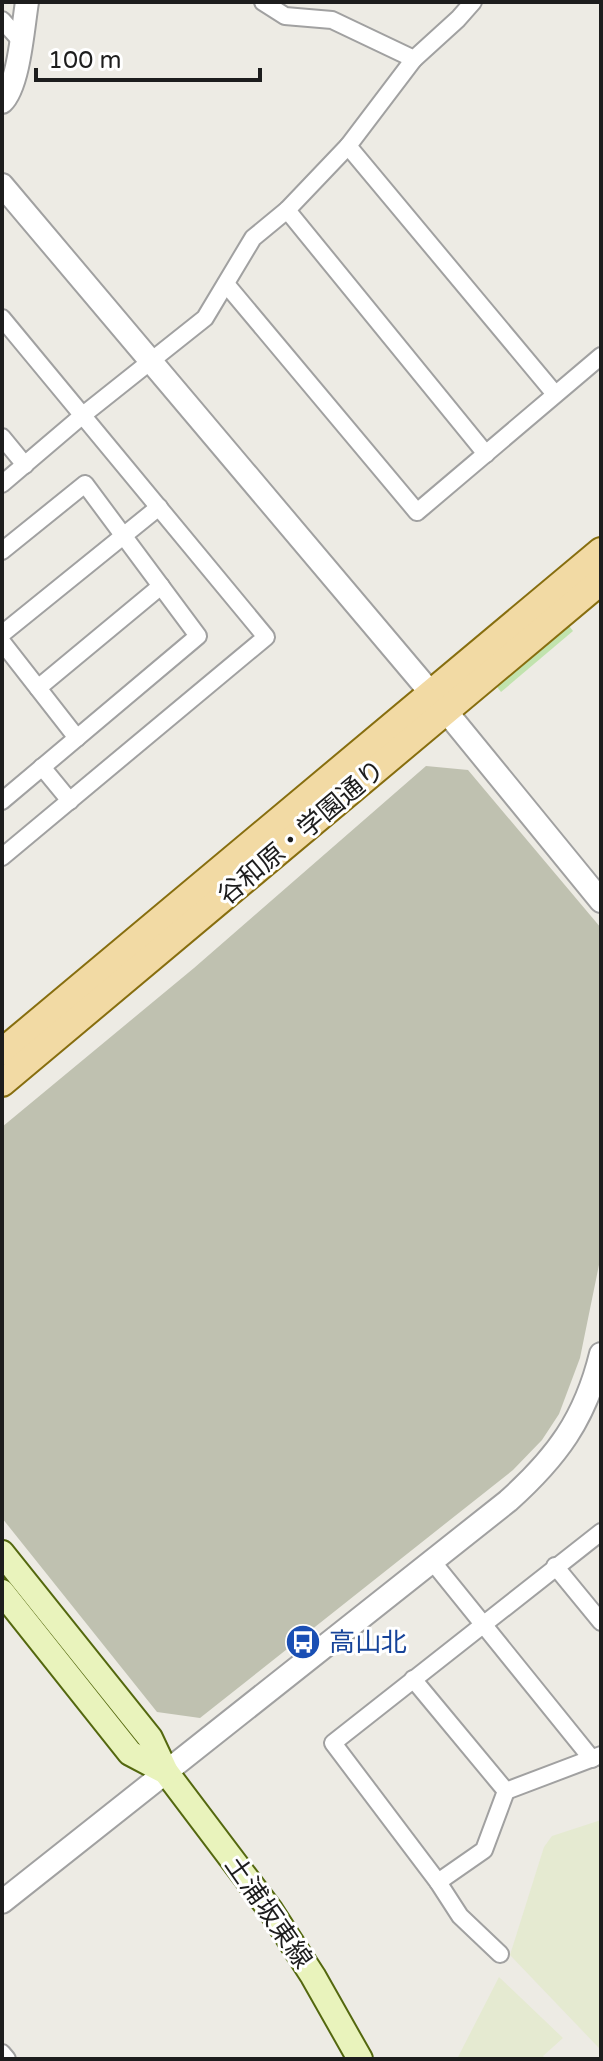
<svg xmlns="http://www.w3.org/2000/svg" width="603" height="2061" font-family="'Varela Round','Noto Sans JP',sans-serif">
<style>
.construction{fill:#bfc1b0}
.farmland{fill:#e5ead1}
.grass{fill:#c1e3ae}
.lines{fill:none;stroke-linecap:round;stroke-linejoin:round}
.minor-casing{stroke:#a1a1a1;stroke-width:20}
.tertiary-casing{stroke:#a1a1a1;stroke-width:26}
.secondary-casing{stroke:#54680f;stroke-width:28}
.primary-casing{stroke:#876e0f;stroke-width:30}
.minor{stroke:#fff;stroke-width:16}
.tertiary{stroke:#fff;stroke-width:22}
.secondary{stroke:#e9f3bc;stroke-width:24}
.primary{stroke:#f2daa4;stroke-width:26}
.labels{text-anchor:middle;stroke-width:6;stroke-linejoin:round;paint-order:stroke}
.street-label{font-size:26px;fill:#1d1d1d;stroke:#fff}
.transit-label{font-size:26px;fill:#164399;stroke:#fff;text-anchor:start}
</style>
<rect width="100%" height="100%" fill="#edebe4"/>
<path class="construction" d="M426,766L468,770L601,928V1255L580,1358L559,1414L542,1440L513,1470L200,1718L157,1712L2,1518V1127L194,968Z"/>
<g class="farmland">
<path d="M601,1820V2047L599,2048L510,1955L544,1847L552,1836Z"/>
<path d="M499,1977L563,2038L543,2056L545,2059H457Z"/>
</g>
<path class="grass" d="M566,622L573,631L501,692L494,683Z"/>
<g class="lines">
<g class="minor-casing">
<g id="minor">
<path d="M263,2L285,16L332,20L414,59L458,19L473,2"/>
<path d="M2,20L20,40"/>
<path d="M348,146L555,394"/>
<path d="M287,210L486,454"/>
<path d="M226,284L417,512L601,356"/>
<path d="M2,318L266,637L2,857"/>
<path d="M2,437L25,465"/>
<path d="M2,484L83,415L205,318L253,238L287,210L348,146L414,59"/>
<path d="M2,551L85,484L198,636L2,801"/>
<path d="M2,634L159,507"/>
<path d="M2,642L77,738"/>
<path d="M38,688L161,586"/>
<path d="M42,767L70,801"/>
<path d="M432,1561L592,1759"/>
<path d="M555,1566L601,1622"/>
<path d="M413,1679L506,1791L484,1850L438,1882"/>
<path d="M506,1791L601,1755"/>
<path d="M500,1954L460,1916L438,1882L333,1743L601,1532"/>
<path d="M2,2053L7,2059"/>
</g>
</g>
<g class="tertiary-casing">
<g id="tertiary">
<path d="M2,102C19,86 23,26 27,2"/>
<path d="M2,185L431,693L601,901"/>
<path d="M2,1902L508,1501C557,1457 585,1419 601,1354"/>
</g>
</g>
<g class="secondary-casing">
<g id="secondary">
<path d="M2,1553L150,1738L166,1772L271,1911L313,1976L360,2059"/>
<path d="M2,1592L130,1753L166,1772"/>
</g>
</g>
<g class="primary-casing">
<g id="primary">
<path d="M2,1052L601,551"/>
<path d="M2,1083L601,581"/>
</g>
</g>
<use href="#minor" class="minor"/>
<use href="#tertiary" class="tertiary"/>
<use href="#secondary" class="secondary"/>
<use href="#primary" class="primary"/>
</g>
<defs>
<g id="bus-disc" transform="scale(1.8)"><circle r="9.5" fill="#1a4fb4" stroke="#fff"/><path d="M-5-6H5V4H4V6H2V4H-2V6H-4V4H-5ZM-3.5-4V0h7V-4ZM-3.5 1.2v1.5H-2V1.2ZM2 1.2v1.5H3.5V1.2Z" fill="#fff"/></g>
</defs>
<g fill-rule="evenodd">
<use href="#bus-disc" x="303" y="1642"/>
</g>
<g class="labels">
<g class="street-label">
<text transform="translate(301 832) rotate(-40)" y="9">谷和原・学園通り</text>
<text transform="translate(269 1912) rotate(55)" y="9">土浦坂東線</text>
</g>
<g class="transit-label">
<text x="329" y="1651">高山北</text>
</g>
</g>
<rect width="603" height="2061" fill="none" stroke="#1d1d1d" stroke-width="8"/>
<path d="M36 68v12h224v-12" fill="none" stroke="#1d1d1d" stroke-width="4"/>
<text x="48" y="68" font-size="24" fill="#1d1d1d" stroke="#ffffff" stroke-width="6" paint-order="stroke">100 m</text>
</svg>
